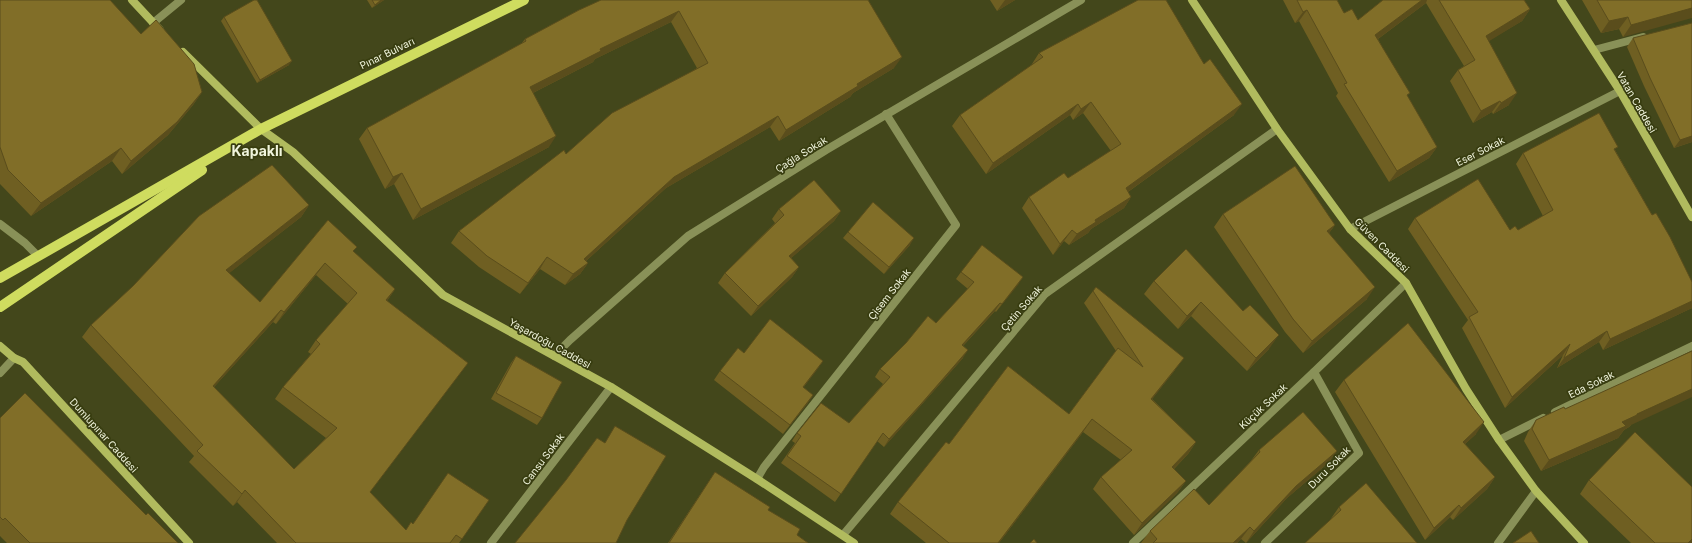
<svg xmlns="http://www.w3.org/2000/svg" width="1692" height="543" font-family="Inter,sans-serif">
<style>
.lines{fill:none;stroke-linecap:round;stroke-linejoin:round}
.street{stroke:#899158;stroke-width:8}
.secondary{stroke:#b1bb5e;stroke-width:8}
.primary{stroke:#cfdc5f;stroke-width:10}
.wall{fill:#6f5f22;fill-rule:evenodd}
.shaded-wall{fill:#5a4d1c}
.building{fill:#816e28;stroke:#5a4d1c;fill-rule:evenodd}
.labels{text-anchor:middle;stroke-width:3.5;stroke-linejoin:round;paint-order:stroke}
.street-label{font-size:10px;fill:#f0f4dc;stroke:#383d10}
.district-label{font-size:14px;font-weight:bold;fill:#f0f4dc;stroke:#383d10}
</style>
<rect width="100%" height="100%" fill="#43471b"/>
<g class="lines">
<g class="street">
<path d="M153,23L181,0"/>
<path d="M1594,50L1643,37"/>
<path d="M0,224L25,243L38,256"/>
<path d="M1350,229L1620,91"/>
<path d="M554,356L570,340L688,236L826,150L1081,0"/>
<path d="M0,373L14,358"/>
<path d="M1555,412L1692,346"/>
<path d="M1499,440L1543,418"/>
<path d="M757,479L764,467L956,225L886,114"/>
<path d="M843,535L1045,294L1277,129"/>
<path d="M491,543L611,387"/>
<path d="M1133,543L1314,372L1406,283"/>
<path d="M1265,543L1359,453L1314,372"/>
<path d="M1498,543L1536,491"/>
</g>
<g class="secondary">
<path d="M132,0L160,30"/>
<path d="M1192,0L1277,129L1350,229L1406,283L1466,389L1499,440L1536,491L1584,543"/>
<path d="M1561,0L1620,91L1692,217"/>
<path d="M183,52L261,129L293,152L443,295L611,387L757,479L854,543"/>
<path d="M0,346L14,358L23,362L189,543"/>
</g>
<g class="primary">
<path d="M0,278L261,129L524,0"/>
<path d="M0,307L202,170"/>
</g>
</g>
<g class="wall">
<path d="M0,0L141,34L202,92L193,105L168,135L122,174L112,161L31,216L0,184Z"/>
<path d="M367,0H384L372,8Z"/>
<path d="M868,0L894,68L853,93L850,97L779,141L770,127L666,188L586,261L588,263L580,274L565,285L540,269L520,294L479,267L451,243L459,231L566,154L697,68L671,22L595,59L593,62L533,93L549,147L413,220L394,184L385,189L359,139L367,128L521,44L525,39L579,10Z"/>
<path d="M990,0H1015L997,11Z"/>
<path d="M1283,0H1337L1344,13L1358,20L1383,0H1524L1530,9L1522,21L1488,41L1509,105L1493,114L1492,112L1473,123L1450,81L1458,70L1464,66L1426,3L1378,39L1408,97L1437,147L1429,158L1389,182L1336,96L1338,93L1299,21L1295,23Z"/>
<path d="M1582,0H1692L1623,37L1619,29L1601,33Z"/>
<path d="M224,17L289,65L257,83L221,21Z"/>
<path d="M1633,38L1692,142L1674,148L1644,86L1627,47Z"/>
<path d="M1039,53L1204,64L1234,115L1128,192L1131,197L1124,208L1091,229L1088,233L1069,245L1064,241L1053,255L1022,208L1029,197L1068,178L1111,151L1083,113L1073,120L1070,115L986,174L952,126L960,115L1032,65V64Z"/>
<path d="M1615,150L1652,215L1692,282V308L1603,350L1599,342L1557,368L1563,355L1505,408L1462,328L1468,320L1408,229L1415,218L1510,230H1518L1543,216L1516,164L1523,153Z"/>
<path d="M309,205L301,217L229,273L260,302L328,220L354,252L395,289L387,301L468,363L459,374L370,492L406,530L413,523L489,500L459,543H277L237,502L233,506L189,462L194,456L82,337L91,325ZM316,275L348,304L316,340L308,352L311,354L283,387L275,399L326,438L294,469L214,387L273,322L276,324Z"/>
<path d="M779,209L841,211L834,221L791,258L799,267L792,277L751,316L718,283L725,273L775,223L772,219Z"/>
<path d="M1223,214L1335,225L1329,233L1367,299L1303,353L1285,332L1214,227Z"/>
<path d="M848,232L910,245L884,274L843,238Z"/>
<path d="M961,272L1023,277L996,312L995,311L963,346V358L915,412L884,447L877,441L835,502L781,463L795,443L792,441L797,433L849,423L883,384L875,377L880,369L936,323L968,289L956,279Z"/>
<path d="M1154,281L1243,311L1269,349L1247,371L1191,316L1178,329L1144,294Z"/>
<path d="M1093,291L1175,370L1152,399L1196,442L1188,454L1174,469L1186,481L1177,493L1134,535L1093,489L1101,477L1121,460L1083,432L999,543H926L890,514L898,502L949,444L1069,414L1116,351L1084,303Z"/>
<path d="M744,353L823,361L803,388L813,395L807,404L783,434L714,380L720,371Z"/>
<path d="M516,356L542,418L537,425L491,399L511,363Z"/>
<path d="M1344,380L1476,434L1465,444L1495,477L1487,489L1453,520L1450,517L1425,540L1335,392Z"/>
<path d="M1565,409L1631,425L1629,427L1624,430L1618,438L1541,471L1524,441L1528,432L1536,420Z"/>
<path d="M0,418L123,493L146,515L178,543H7L0,536Z"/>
<path d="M1259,450L1337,451L1328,463L1287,498L1246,543L1241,539L1237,543H1141L1150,531L1209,505L1250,462Z"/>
<path d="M715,472L768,510L797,535L808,543H668Z"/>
<path d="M1589,480L1692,487V543H1631L1580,494Z"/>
<path d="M1339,507L1417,543L1330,520Z"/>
</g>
<g class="shaded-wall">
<path d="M381,0H384L372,8L375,5Z"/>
<path d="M1005,0H1015L997,11Z"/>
<path d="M1422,0H1427L1426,3L1367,47L1375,35Z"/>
<path d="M1692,8V18L1623,37L1631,25Z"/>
<path d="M1530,9L1522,21L1478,48L1486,36Z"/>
<path d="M1307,10L1299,21L1295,23L1303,12Z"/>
<path d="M679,11L671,22L595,59L593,62L523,98L530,87L600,49Z"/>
<path d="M1628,17L1619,29L1601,33L1609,21Z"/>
<path d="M902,57L894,68L853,93L850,97L779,141L786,130L857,84Z"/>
<path d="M292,61L289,65L257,83L260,80Z"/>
<path d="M202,92L193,105L168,135L122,174L131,161Z"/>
<path d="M1517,93L1509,105L1493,114L1501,103Z"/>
<path d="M1500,101L1492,112L1473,123L1481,111Z"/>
<path d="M1091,102L1083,113L1073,120L1081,109Z"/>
<path d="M1078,104L1070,115L986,174L993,163Z"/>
<path d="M1242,104L1234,115L1118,199L1126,188Z"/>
<path d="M778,116L770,127L666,188L576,270L584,259L674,177Z"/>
<path d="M556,136L549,147L413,220L421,209Z"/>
<path d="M1692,136V142L1674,148L1680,140Z"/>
<path d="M1437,147L1429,158L1389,182L1397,171Z"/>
<path d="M121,148L112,161L31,216L41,203Z"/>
<path d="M402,173L394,184L385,189L393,177Z"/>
<path d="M1131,197L1124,208L1091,229L1088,233L1069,245L1077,234L1095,220Z"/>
<path d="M309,205L301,217L218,282L226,270Z"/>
<path d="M841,211L834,221L782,266L789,256Z"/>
<path d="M1335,225L1326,237L1327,231Z"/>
<path d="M1072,230L1064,241L1053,255L1060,244Z"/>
<path d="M914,238L910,245L884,274L889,267Z"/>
<path d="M547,257L540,269L520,294L528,283Z"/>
<path d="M325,263L316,275L276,324L284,312Z"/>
<path d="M588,263L580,274L565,285L573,274Z"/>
<path d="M799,267L792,277L751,316L758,306Z"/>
<path d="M1023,277L1018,285L996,312L1002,304Z"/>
<path d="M1375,287L1367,299L1303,353L1312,341Z"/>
<path d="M395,289L387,301L386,300Z"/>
<path d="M1692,301V308L1603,350L1610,339Z"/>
<path d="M1201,302L1191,316L1178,329L1187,316Z"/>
<path d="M1000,303L995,311L956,353L962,345Z"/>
<path d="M281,310L273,322L205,397L213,386Z"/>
<path d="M1607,331L1599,342L1557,368L1564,358Z"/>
<path d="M1279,335L1269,349L1247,371L1256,358Z"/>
<path d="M1570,344L1563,355L1505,408L1512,397Z"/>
<path d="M968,350L963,358L915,412L884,447L889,439Z"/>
<path d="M1184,358L1175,370L1143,411L1151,399Z"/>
<path d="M823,361L817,370L796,397L803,387Z"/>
<path d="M468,363L459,374L361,504L370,492Z"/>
<path d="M1692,389V397L1631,425L1629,427L1624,430L1618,438L1541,471L1549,460L1637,414Z"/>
<path d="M813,395L807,404L783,434L790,425Z"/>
<path d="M1092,419L1083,432L999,543H998Z"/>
<path d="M1484,422L1476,434L1454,454L1463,442Z"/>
<path d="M1196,442L1188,454L1164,479L1172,467Z"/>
<path d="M1337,451L1328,463L1287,498L1246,543L1254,531L1296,486Z"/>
<path d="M1495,477L1487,489L1453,520L1461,508Z"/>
<path d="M1186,481L1177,493L1134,535L1142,523Z"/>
<path d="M245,490L237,502L233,506Z"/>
<path d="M1459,505L1450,517L1425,540L1434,528Z"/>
<path d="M1250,527L1241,539L1237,543H1233Z"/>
<path d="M1692,539V543H1688Z"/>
</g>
<g class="building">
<path d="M0,0H110L141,34L156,20L194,64L202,92L177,122L131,161L121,148L41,203L8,170L0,147Z"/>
<path d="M254,0H257L292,61L260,80L224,17Z"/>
<path d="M372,0H381L375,5Z"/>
<path d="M601,0H868L902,57L857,84L858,86L786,130L778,116L674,177L584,259L588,263L573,274L547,257L528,283L487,256L459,231L564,150L566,154L612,113L708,63L679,11L600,49L601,51L530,87L556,136L421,209L402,173L393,177L367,128L526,41L525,39L579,10Z"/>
<path d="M1138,0H1166L1204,64L1210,59L1242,104L1126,188L1131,197L1095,220L1096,222L1077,234L1072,230L1060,244L1029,197L1064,173L1068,178L1121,144L1091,102L1081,109L1078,104L993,163L960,115L1043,57L1039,53Z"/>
<path d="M1297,0H1337L1344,13L1352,9L1358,20L1383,0H1422L1375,35L1410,93L1407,95L1437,147L1397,171L1344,84L1347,83L1307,10L1303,12Z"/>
<path d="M1439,0H1524L1530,9L1486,36L1517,93L1501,103L1500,101L1481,111L1458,70L1475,60Z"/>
<path d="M1597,0H1692V8L1631,25L1628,17L1609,21Z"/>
<path d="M1692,23V136L1680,140L1650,78L1633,38Z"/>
<path d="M1599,113L1618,147L1614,149L1652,215L1656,213L1670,237L1692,282V301L1610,339L1607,331L1564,358L1570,344L1512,397L1469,317L1478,312L1415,218L1478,179L1510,230L1515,226L1518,230L1553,210L1523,153Z"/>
<path d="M272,165L309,205L226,270L260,302L328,220L357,247L353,251L395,289L386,300L468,363L370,492L406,530L411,522L413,524L448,473L489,500L462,539L456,535L450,543H296L245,490L242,494L197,451L203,445L91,325L133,286L199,216ZM325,263L357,293L316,340L320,344L283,387L337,428L294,469L213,386L281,310L284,312Z"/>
<path d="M1295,166L1335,225L1327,231L1375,287L1312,341L1293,319L1223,214Z"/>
<path d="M814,180L841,211L789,256L799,267L758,306L725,273L784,215L779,209Z"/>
<path d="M873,202L914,238L889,267L848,232Z"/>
<path d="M982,245L1023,277L1002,304L1000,303L962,345L968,350L921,404L889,439L883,433L841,494L787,456L801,436L797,433L821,403L849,423L890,377L880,369L906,343L928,316L936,323L974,282L961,272Z"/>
<path d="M1186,249L1243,311L1250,305L1279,335L1256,358L1201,302L1187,316L1154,281Z"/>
<path d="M1096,287L1184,358L1151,399L1196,442L1172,467L1186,481L1142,523L1101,477L1132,450L1092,419L998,543H949L898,502L946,442L949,444L1008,366L1069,414L1118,348L1143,367L1093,291Z"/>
<path d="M770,319L823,361L803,387L813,395L790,425L720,371L738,348L744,353Z"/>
<path d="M1408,323L1484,422L1463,442L1495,477L1461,508L1459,505L1434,528L1344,380Z"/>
<path d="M1692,351V389L1637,414V415L1622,422L1626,426L1549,460L1532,429L1536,420L1564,407L1565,409Z"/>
<path d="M516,356L562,382L542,418L496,393Z"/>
<path d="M25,393L146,515L148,513L178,543H30L5,518L3,520L0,517V418Z"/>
<path d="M1303,412L1337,451L1296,486L1254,531L1250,527L1233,543H1153L1157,539L1150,531L1194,489L1209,505L1260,452L1259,450Z"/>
<path d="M615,426L666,456L627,520L616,543H515L566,480L597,438L605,443Z"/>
<path d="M1635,432L1692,487V539L1688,543H1655L1589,480Z"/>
<path d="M715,472L770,507L768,510L800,529L797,535L808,543H669Z"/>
<path d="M1366,483L1417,543H1305L1341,510L1339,507Z"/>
<path d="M1531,531L1539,543H1513Z"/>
<path d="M1034,539L1037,543H1030Z"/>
</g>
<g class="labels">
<g class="street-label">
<text transform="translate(387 53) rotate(-26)" y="4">Pınar Bulvarı</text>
<text transform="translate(1637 102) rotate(60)" y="4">Vatan Caddesi</text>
<text transform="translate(1480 151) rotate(-27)" y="4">Eser Sokak</text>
<text transform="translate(801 154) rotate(-32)" y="4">Çağla Sokak</text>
<text transform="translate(1382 245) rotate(45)" y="4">Güven Caddesi</text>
<text transform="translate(889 294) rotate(-52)" y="4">Çisem Sokak</text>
<text transform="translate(1021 308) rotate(-49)" y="4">Çetin Sokak</text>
<text transform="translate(550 343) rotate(29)" y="4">Yaşardoğu Caddesi</text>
<text transform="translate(1591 384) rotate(-26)" y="4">Eda Sokak</text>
<text transform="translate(1263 406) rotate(-43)" y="4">Küçük Sokak</text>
<text transform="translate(104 435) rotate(48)" y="4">Dumlupınar Caddesi</text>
<text transform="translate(543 459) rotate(-53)" y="4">Cansu Sokak</text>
<text transform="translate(1329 467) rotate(-45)" y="4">Duru Sokak</text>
</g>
<g class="district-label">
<text x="257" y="156">Kapaklı</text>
</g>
</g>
</svg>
